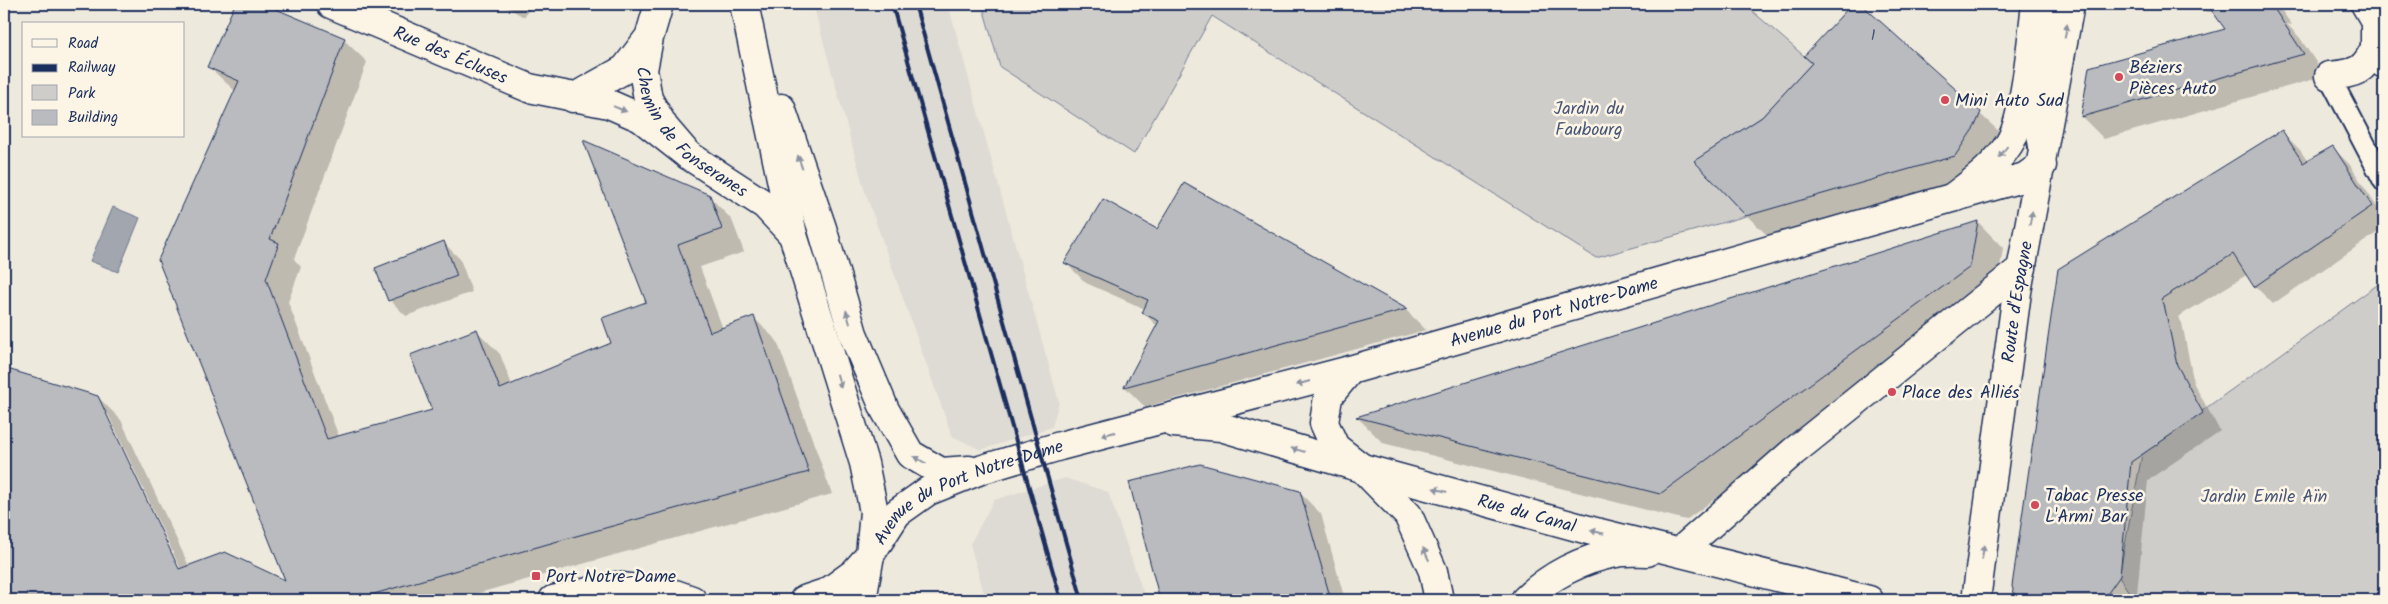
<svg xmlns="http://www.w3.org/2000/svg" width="2388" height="604" font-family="Kalam,sans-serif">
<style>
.built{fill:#dedbd4}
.green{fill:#cfcdca;stroke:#757e94}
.water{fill:#a2a7af;stroke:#6c778f}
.shadow{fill:#0003;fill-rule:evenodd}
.building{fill:#babbbe;stroke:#1b2f5e}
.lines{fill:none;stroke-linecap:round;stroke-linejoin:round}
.lane-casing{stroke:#1b2f5e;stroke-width:24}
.street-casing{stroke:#1b2f5e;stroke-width:31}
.secondary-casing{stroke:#1b2f5e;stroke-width:31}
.primary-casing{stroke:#1b2f5e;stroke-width:31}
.lane{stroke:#fcf5e5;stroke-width:20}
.street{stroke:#fcf5e5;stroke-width:28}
.secondary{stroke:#fcf5e5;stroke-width:28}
.primary{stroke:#fcf5e5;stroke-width:28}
.rail{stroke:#1b2f5e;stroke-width:4}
.oneway{fill:#8c92a2}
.poi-dot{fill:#d1495b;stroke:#fcf5e5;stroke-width:2}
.labels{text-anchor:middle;stroke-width:5;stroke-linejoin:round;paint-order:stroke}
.number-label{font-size:15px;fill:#435276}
.street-label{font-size:18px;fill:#1b2f5e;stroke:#fcf5e5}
.poi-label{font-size:18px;fill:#1b2f5e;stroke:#fcf5e5;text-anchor:start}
.park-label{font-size:18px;fill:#485679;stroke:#fcf5e5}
</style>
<rect width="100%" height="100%" fill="#eee9dd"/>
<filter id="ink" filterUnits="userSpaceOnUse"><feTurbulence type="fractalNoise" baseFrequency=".02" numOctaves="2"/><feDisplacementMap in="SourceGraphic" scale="10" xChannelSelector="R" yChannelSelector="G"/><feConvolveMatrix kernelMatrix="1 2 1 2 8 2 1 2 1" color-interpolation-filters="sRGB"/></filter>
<g filter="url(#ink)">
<g class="built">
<path d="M813,4H948L1059,402L1052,427L981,450L952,436L865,192Z"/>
<path d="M1065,478L1108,492L1146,600H986L970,544L994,500Z"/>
</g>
<g class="green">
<path d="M982,4H1744L1812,63L1762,117L1695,161L1746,216L1596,258L1212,16L1134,154L1000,67Z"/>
<path d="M2384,280V600H2193L2189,592L2174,600H2134L2119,577L2142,454Z"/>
</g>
<path class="water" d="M113,207L140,218L118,272L90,261Z"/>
<g class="shadow">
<path d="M236,4H260L344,40L367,62L294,259L301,267L288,302L339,437L434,411L477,331L500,354L512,385L613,344L648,302L585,143L709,196L732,220L744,252L700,267L723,329L754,318L777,341L832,494L454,600H4V369L98,397L121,420L189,566L287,582L235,91L209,67ZM105,414H108L183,574L181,575Z"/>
<path d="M501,4H533L524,17Z"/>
<path d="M1854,4H1860L2003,135L1977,178L1769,237L1746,215L1763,118L1814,63L1806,56Z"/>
<path d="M2159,4H2254L2279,7L2292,25L2287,24L2300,38L2325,76L2104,139L2082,117L2090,68L2260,20Z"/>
<path d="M2282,132L2300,150L2308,162L2332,147L2350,165L2384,218V228L2273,304L2255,286L2248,274L2178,317L2182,323L2194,384L2220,431L2148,480L2137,594L2133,600H2017L2013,586L2059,270Z"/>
<path d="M1184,184L1406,310L1426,330L1145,407L1125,387L1158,327L1144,313L1145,309L1086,283L1066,263L1158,231Z"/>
<path d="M1978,222L2003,248L1996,293L1686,520L1383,443L1358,418Z"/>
<path d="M444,243L460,259L472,292L406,316L390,300Z"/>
<path d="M1131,483L1299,492L1321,514L1345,600H1161Z"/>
<path d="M1701,595L1720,600H1694Z"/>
</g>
<g class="building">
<path d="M235,4H264L345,38L270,239L279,243L266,279L327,439L432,410L410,355L477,329L500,389L611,343L602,318L646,302L583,140L710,195L722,229L678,245L710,332L754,316L809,472L558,541L353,600H4V368L98,396L179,569L225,552L285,580L158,260L239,81L207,67Z"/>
<path d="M1852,4H1861L1981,112L1975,126L1955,156L1746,216L1694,161L1762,117L1812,63L1804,56Z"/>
<path d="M2207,4H2271L2304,54L2081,117L2089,67L2225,29Z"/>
<path d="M2282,130L2303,163L2333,146L2372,206L2254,287L2233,254L2161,299L2164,304L2177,365L2203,413L2131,462L2120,576L2103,600H2016L2012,586L2058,269Z"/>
<path d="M1184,183L1407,309L1124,387L1159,321L1142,313L1148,300L1064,263L1103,199L1157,229Z"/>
<path d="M1978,221L1970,267L1660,494L1356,417Z"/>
<path d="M444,241L457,276L388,301L375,268Z"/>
<path d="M1200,464L1300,491L1331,600H1160L1129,482Z"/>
</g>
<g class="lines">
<g class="lane-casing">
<g id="lane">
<path d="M2329,76L2384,181"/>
<path d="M2039,147L2034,116L2052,4"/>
</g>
</g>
<g class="street-casing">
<g id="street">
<path id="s1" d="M331,4L529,88L609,104L641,118L688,155"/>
<path id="s2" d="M659,4L649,38L643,70L648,99L664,127L688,155L765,205L793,235"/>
<path d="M2365,4L2375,21V48L2384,64"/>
<path d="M2329,76C2355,73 2363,73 2375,48"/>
<path d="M573,98L625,69L647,40"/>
<path d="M1679,552L1793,452L2022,268"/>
</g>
</g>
<g class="secondary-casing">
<path id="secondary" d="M1953,197C1974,181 1994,167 2009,144C2025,120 2032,35 2036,4"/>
</g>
<g class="primary-casing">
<g id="primary">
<path d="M744,4L793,235L864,463L874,512L870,555L862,600"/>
<path d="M781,108L822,228L853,334L885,410L910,454L941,472L969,470"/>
<path d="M1350,370L1328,397L1324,423L1335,447L1362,468L1408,515L1433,571L1439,600"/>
<path id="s3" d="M1174,423L1221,427L1362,468L1592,531L1869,600"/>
<path d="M553,600L616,586L675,594L692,600"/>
<path id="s4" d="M804,600L828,592L854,573L870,555L897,513L928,491L983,469L1060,446L1350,370L2004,183L2025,177L2042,165"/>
<path d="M1525,600C1549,576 1582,559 1616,553C1626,551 1637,552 1647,552"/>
<path id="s5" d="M1976,600L2017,292L2070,4"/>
</g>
</g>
<use href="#lane" class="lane"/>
<use href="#street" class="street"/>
<use href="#secondary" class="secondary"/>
<use href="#primary" class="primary"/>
<g class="rail">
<path d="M892,4L1061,600"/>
<path d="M915,4L1082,600"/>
</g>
</g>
<defs><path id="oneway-solid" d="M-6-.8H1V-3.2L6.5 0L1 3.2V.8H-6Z" transform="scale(1.25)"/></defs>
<g class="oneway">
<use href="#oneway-solid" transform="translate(2066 31) rotate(-80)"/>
<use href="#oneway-solid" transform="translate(620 109) rotate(22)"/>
<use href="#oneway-solid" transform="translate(2003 152) rotate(127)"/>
<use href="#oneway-solid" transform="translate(800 162) rotate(-109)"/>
<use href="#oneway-solid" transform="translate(2031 218) rotate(-79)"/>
<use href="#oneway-solid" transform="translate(848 317) rotate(-106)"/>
<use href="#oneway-solid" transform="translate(839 381) rotate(73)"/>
<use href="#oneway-solid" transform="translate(1303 383) rotate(165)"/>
<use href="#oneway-solid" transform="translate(1108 434) rotate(165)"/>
<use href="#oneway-solid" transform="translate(1298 450) rotate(-164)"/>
<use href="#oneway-solid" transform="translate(920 460) rotate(-150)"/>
<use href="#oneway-solid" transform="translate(1440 490) rotate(-165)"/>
<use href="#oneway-solid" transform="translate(1597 532) rotate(-166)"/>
<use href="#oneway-solid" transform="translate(1983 552) rotate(-82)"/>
<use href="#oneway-solid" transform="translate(1426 554) rotate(-115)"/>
</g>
</g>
<g class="poi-dot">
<circle cx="2119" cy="77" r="5"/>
<circle cx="1945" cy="100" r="5"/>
<circle cx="1892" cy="392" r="5"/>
<circle cx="2035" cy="505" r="5"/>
<rect x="531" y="571" width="10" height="10" rx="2.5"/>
</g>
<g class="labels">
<g class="number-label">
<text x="1873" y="40">1</text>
</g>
<g class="street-label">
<text dy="6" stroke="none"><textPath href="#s1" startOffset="130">Rue des Écluses</textPath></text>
<text dy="6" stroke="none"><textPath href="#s2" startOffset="150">Chemin de Fonseranes</textPath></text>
<text dy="6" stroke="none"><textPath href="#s5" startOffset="301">Route d'Espagne</textPath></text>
<text dy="6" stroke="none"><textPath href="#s4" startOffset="821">Avenue du Port Notre-Dame</textPath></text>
<text dy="6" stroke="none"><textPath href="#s4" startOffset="204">Avenue du Port Notre-Dame</textPath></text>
<text dy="6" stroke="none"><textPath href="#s3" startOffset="365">Rue du Canal</textPath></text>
</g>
<g class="poi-label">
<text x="2129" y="73">Béziers<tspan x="2129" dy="21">Pièces Auto</tspan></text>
<text x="1955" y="106">Mini Auto Sud</text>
<text x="1902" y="398">Place des Alliés</text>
<text x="2045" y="501">Tabac Presse<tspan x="2045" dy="21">L'Armi Bar</tspan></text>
<text x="546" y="582">Port Notre-Dame</text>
</g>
<g class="park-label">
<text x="1589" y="114">Jardin du<tspan x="1589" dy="21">Faubourg</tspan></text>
<text x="2264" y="502">Jardin Emile Aïn</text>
</g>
</g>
<rect width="2388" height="604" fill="none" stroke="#fcf5e5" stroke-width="20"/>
<rect x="10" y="10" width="2368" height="584" fill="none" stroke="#1b2f5e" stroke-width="2" filter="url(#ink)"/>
<rect x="22" y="22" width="162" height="115" fill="#fcf5e5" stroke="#a2a6af"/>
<rect x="32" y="39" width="25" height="8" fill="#fcf5e5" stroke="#a2a6af"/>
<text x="68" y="48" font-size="15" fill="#1b2f5e">Road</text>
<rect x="32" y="64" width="25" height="8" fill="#1b2f5e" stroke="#a2a6af"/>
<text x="68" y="72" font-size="15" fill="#1b2f5e">Railway</text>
<rect x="32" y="85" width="25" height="15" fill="#cfcdca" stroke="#a2a6af"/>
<text x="68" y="98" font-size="15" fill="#1b2f5e">Park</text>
<rect x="32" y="110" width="25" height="15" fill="#babbbe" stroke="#a2a6af"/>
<text x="68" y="122" font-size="15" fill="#1b2f5e">Building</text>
</svg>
